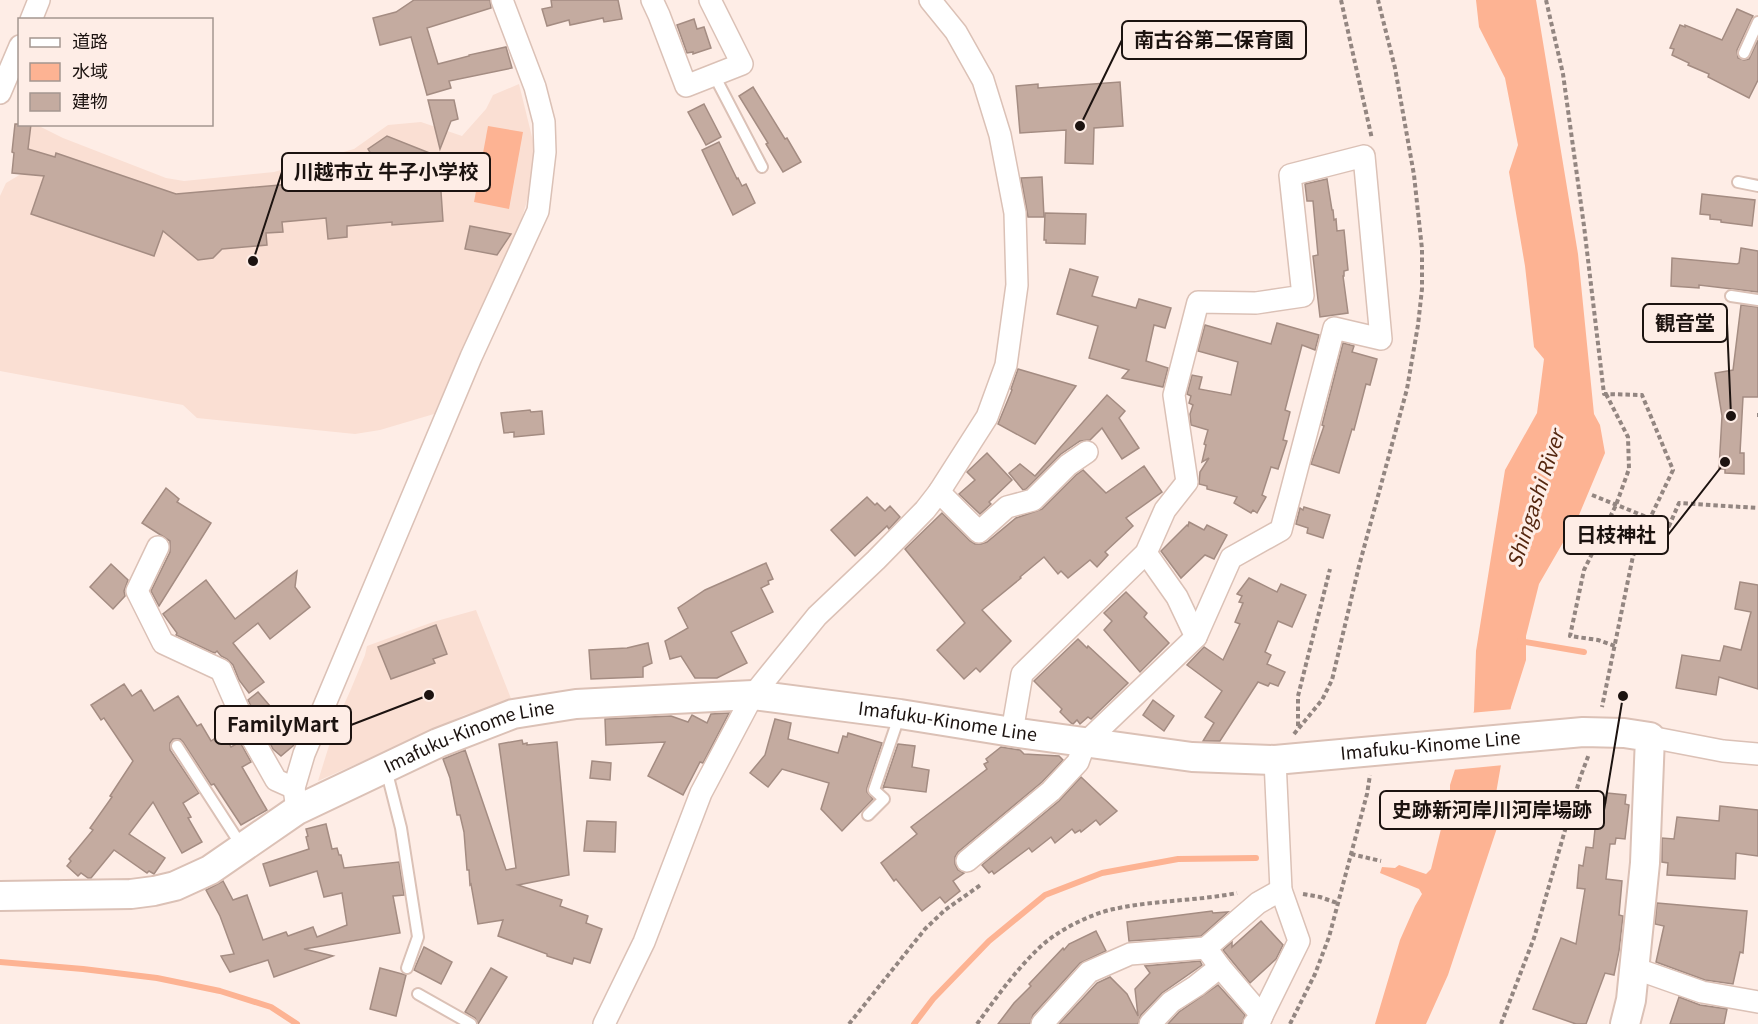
<svg xmlns="http://www.w3.org/2000/svg" width="1758" height="1024" font-family="Georgia,'Noto Sans JP',serif">
<style>
.built{fill:#fadfd3}
.water{fill:#fdb393}
.pier{fill:#feede6}
.lines{fill:none;stroke-linecap:round;stroke-linejoin:round}
.stream{stroke:#fdb393;stroke-width:6}
.building{fill:#c4aba0;stroke:#a48c82;stroke-width:1.5}
.service-casing{stroke:#dbc1b6;stroke-width:14}
.minor-casing{stroke:#dbc1b6;stroke-width:24}
.secondary-casing{stroke:#dbc1b6;stroke-width:32}
.path{stroke:#938681;stroke-width:4;stroke-dasharray:4.5 3;stroke-linecap:butt}
.service{stroke:#fff;stroke-width:10}
.minor{stroke:#fff;stroke-width:21}
.secondary{stroke:#fff;stroke-width:28}
.labels{text-anchor:middle;stroke-width:6;stroke-linejoin:round;paint-order:stroke}
.street-label{font-size:18px;fill:#1c1310;stroke:#feede6}
.water-label{font-size:20px;font-style:italic;fill:#54260f;stroke:#feede6}
.leader{fill:none;stroke:#1c1310;stroke-width:2}
.callout-dot{fill:#1c1310;stroke:#feede6;stroke-width:2}
.callout{fill:#feede6;stroke:#1c1310;stroke-width:2}
.callout-label{font-size:20px;text-anchor:middle;font-weight:bold;fill:#1c1310}
</style>
<rect width="100%" height="100%" fill="#feede6"/>
<g class="built">
<path d="M519,84L534,145L535,173L513,249L500,273L465,344L434,414L380,430L355,434L197,418L183,405L0,371V196L6,183L26,171L28,125H37L63,138L166,178L184,181L274,172L354,149L388,125L421,122L462,136L486,109L493,95Z"/>
<path d="M476,610L512,701L464,715L431,731L318,781L337,720L351,689L365,655L367,646L433,622Z"/>
</g>
<g class="water">
<path d="M1476,0H1536L1578,254L1594,414L1600,425L1605,453L1579,515L1539,584L1526,636V660L1511,707L1494,805L1499,822L1448,975L1426,1024H1375L1400,940L1415,906L1422,894L1419,889L1380,873L1382,867L1395,868L1399,865L1426,874L1431,869L1442,825L1443,806L1450,801V785L1474,711L1476,651L1505,470L1537,413L1544,359L1534,347L1525,266L1509,172L1518,145L1505,78L1479,27Z"/>
<path d="M488,126L523,132L509,209L474,202Z"/>
</g>
<path class="pier" d="M1514,709L1504,765L1452,770L1470,713Z"/>
<g class="lines">
<g class="stream">
<path d="M1520,641L1584,652"/>
<path d="M0,962L83,969L157,978L220,991L271,1007L297,1024"/>
<path d="M914,1024L933,999L989,941L1045,895L1102,873L1178,859L1256,858"/>
</g>
</g>
<g class="building">
<path d="M414,0H490L491,8L427,28L438,64L469,56V55L506,47L512,68L449,81L451,88L427,95L411,37L380,45L373,18L396,12Z"/>
<path d="M551,0H618L622,19L604,22L603,18L570,25L569,20L547,26L542,9L552,7Z"/>
<path d="M1737,9L1753,16L1737,50L1738,58L1744,60L1749,59L1758,40V80L1749,98L1708,77L1709,74L1688,65L1689,63L1672,55L1674,49L1670,48L1680,25L1685,27V25L1722,40Z"/>
<path d="M694,19L697,29L704,27L711,48L693,54V52L687,53L677,25Z"/>
<path d="M1120,82L1123,126L1094,128L1093,164L1065,163L1066,130L1020,133L1016,86L1038,84V88Z"/>
<path d="M753,87L785,139L787,138L801,162L783,172L766,144L768,143L739,96Z"/>
<path d="M428,100H454L458,119L451,121L440,149Z"/>
<path d="M704,104L721,137L706,145L688,112Z"/>
<path d="M15,124H31L28,149L55,157L56,153L176,194L384,176L368,149L387,136L437,156L428,178L440,177L443,221L392,225V222L347,226V237L328,239L326,218L282,222L283,232L266,233L267,245L222,249L213,258L198,260L163,231L154,256L31,214L44,176L12,173L14,153L12,152Z"/>
<path d="M719,142L737,179L738,178L742,186L746,184L755,203L733,215L702,150Z"/>
<path d="M1042,177L1044,217H1028L1021,178Z"/>
<path d="M1327,179L1332,210H1333L1334,220L1336,219L1337,231L1344,230L1348,270L1344,271V276H1343L1348,313L1320,317L1313,256L1318,255L1313,201H1307L1305,184Z"/>
<path d="M1702,194L1755,200L1752,226L1721,222V220L1710,219V215L1700,214Z"/>
<path d="M1045,213L1086,214L1085,244L1046,243V240H1044Z"/>
<path d="M470,226L511,234L497,255L465,249Z"/>
<path d="M1741,248L1758,251V292L1699,285V288L1671,286L1672,258L1737,264L1739,263Z"/>
<path d="M1070,269L1098,277L1092,296L1136,308L1139,299L1171,308L1165,328L1154,325L1146,361L1168,368L1163,387L1122,378L1129,370L1089,358L1098,326L1057,314Z"/>
<path d="M1741,305L1758,307V397H1743L1740,453H1744V474L1725,473V469H1719L1722,416L1715,373L1733,370Z"/>
<path d="M1277,323L1319,335L1315,350L1302,345L1285,410L1290,412L1283,440L1287,441L1278,469L1271,467L1262,495L1266,497L1257,513L1253,510L1251,513L1234,503L1237,497L1207,489V486L1199,484L1200,472L1209,458L1202,462L1206,445L1204,444L1208,430L1191,425L1190,414L1193,405L1189,403L1191,396L1187,394L1192,375L1202,377L1199,389L1231,395L1238,362L1198,351L1205,325L1271,344Z"/>
<path d="M1343,343L1354,346L1352,352L1377,359L1370,385L1366,384L1354,430L1352,429L1339,473L1311,464L1324,426L1322,425Z"/>
<path d="M1018,369L1076,386L1035,444L998,424L1012,390L1011,389Z"/>
<path d="M1107,395L1125,411L1119,418L1139,448L1122,459L1102,428L1090,440L1080,441L1061,454L1026,489L1023,490L1009,473L1020,464L1035,476Z"/>
<path d="M530,410L531,412L542,411L544,434L514,437V432L504,433L501,413Z"/>
<path d="M987,453L1012,480L989,502L991,504L980,514L959,494L975,480L967,472Z"/>
<path d="M1144,466L1162,492L1126,518L1133,526L1105,552L1108,555L1097,567L1090,560L1068,578L1061,571L1058,574L1044,557L1020,577L1021,578L982,610L1011,641L980,672L976,668L964,679L937,650L965,623L905,549L942,513L970,541L975,544H981L987,542L1016,518L1042,509L1076,475L1083,470L1106,493Z"/>
<path d="M166,488L179,499L177,502L211,523L159,606L151,591L170,552V541L142,523Z"/>
<path d="M867,497L875,505L877,503L885,511L890,506L900,517L889,529L887,526L855,556L831,530Z"/>
<path d="M1304,507L1330,515L1323,538L1307,533L1308,528L1296,524L1300,508L1303,510Z"/>
<path d="M1189,522L1204,530L1207,525L1227,535L1214,559L1205,555L1181,578L1161,551L1187,525L1188,526Z"/>
<path d="M766,563L773,579L768,581L769,584L761,588L773,612L731,632L747,663L717,678H695L681,656L670,659L665,641L688,628L678,608L705,590Z"/>
<path d="M111,564L128,580L124,591L125,596L113,609L90,587Z"/>
<path d="M297,571L295,587L310,607L270,639L258,623L233,643L264,682L249,693L239,680L233,665L227,659L221,656L217,651L215,653L212,652L176,635L177,633L163,614L206,580L235,619Z"/>
<path d="M1249,578L1277,592L1281,584L1306,595L1292,627L1278,621L1265,652L1271,655L1267,664L1285,672L1278,686L1270,683L1268,686L1258,682L1220,741H1203L1214,723L1205,717L1222,691L1187,665L1204,647L1223,660L1240,624L1235,622L1243,603L1239,602L1242,596L1237,594Z"/>
<path d="M1740,582L1758,585V689L1719,677L1716,695L1676,688L1682,655L1720,661L1724,646L1741,650L1751,612L1735,609Z"/>
<path d="M1126,592L1147,613L1144,617L1169,643L1140,672L1104,630L1112,621L1104,613Z"/>
<path d="M436,625L447,654L433,659L435,663L391,679L378,647Z"/>
<path d="M1078,639L1087,648L1088,646L1128,683L1091,719L1088,717L1080,724L1077,720L1073,724L1071,723L1060,712L1062,709L1034,681Z"/>
<path d="M648,643L652,663L643,667V677L591,679L589,650L627,648Z"/>
<path d="M124,684L132,696L141,690L154,711L178,696L197,726L201,724L211,741L223,733L231,747L240,742L251,762L242,767L267,810L241,825L214,784L211,785L183,742L180,739H173L170,743V750L199,793L183,803L191,817L188,818L202,842L182,853L153,802L129,834L165,858L154,874L149,871L147,873L114,850L91,878H88L81,873L78,876L67,866L71,861L69,859L93,830L90,828L112,797L110,796L133,761L104,718L101,720L91,705Z"/>
<path d="M258,692L294,734L293,735L296,740L294,745L281,756L273,749L248,700Z"/>
<path d="M1153,700L1174,716L1164,731L1143,715Z"/>
<path d="M729,713L703,763L700,762L683,795L648,776L665,742L606,745L605,719L671,716L688,722L692,715L707,723L711,714Z"/>
<path d="M775,719L791,723L788,739L838,753L843,736L847,737L848,733L882,743L867,788V792L873,799L842,831L821,809L829,783L782,769L768,787L750,773L765,755Z"/>
<path d="M522,740L523,744L527,743V745L557,742L569,875L518,885L562,900L560,906L588,916L586,923L602,929L590,963L574,958L572,964L547,956V954L498,936L503,920L478,924L471,884L470,885L469,870H467L464,832L460,815H457L450,778L443,759L465,750L506,870L516,868L499,744Z"/>
<path d="M898,744L915,746L912,767L929,770L926,792L885,787L883,788Z"/>
<path d="M1001,747L1020,750L1024,754L1059,756L1063,760L1042,782L958,852L955,857V864L958,870L964,873L953,881L960,891L945,903L940,897L922,911L896,879L894,881L881,863L917,834L911,827L987,769L984,764L988,762L986,759Z"/>
<path d="M592,761L611,763L610,780L590,778Z"/>
<path d="M1081,777L1117,811L1100,825L1096,820L1081,832L1080,830L1075,833L1072,829L1055,843L1051,837L1032,852L1029,848L994,874L992,871L989,873L982,865L1059,801Z"/>
<path d="M1607,793L1626,795L1625,804L1629,805L1625,839L1616,838L1615,844H1610L1606,879L1622,881L1619,915L1623,916L1619,951L1614,975L1605,973L1586,1024H1576L1533,1009L1561,938L1576,944L1585,889L1577,888L1579,865L1583,866L1586,847L1593,848L1596,820L1600,821L1601,803H1606Z"/>
<path d="M1720,806L1758,810V856L1736,853L1735,879L1667,875L1668,863L1662,862V838L1674,839L1677,817L1719,821Z"/>
<path d="M587,821L616,822L615,852L584,851Z"/>
<path d="M326,824L332,849L337,848L339,855H341L344,868L399,862L404,895L393,896L400,933L304,949L333,956L274,977L268,960L230,972L221,956L234,954L220,916L206,890L223,881L233,900L247,895L263,940L286,932L288,936L313,927L317,937L347,925L342,893L324,897L317,871L270,886L263,864L309,849L306,837L308,836L306,829Z"/>
<path d="M1657,903L1747,911L1743,953L1740,952L1733,984L1705,980L1656,962L1664,926L1655,924Z"/>
<path d="M1212,911L1213,913L1228,912L1201,936L1129,941L1127,922Z"/>
<path d="M1261,921L1283,945L1276,959L1250,983L1223,950L1232,942V947Z"/>
<path d="M1096,931L1106,951L1080,963L1033,1015L1030,1024H998L1014,1003L1031,986L1029,984L1063,948L1064,950L1069,944Z"/>
<path d="M424,947L452,962L441,984L414,970Z"/>
<path d="M1200,961L1202,965L1162,993L1141,1015L1138,1024H1059L1097,983L1110,977L1127,994L1138,1016L1135,989L1150,973L1145,966Z"/>
<path d="M380,968L406,975L396,1016L370,1009Z"/>
<path d="M491,968L507,977L478,1024L475,1018L465,1012Z"/>
<path d="M1218,985L1245,1015L1242,1024H1168L1179,1012Z"/>
<path d="M1679,997L1700,1005L1727,1009L1724,1024H1670Z"/>
</g>
<g class="lines">
<g class="service-casing">
<g id="service">
<path d="M1744,53L1758,22"/>
<path d="M714,75L762,167"/>
<path d="M1738,182L1758,186"/>
<path d="M1731,296L1758,300"/>
<path d="M177,746L243,848"/>
<path d="M386,769L401,828L418,937L407,968"/>
<path d="M868,815L884,799L874,790L899,717"/>
<path d="M418,994L471,1024"/>
</g>
</g>
<g class="minor-casing">
<g id="minor">
<path d="M652,0L659,15L686,86L742,64L710,0"/>
<path d="M31,20L39,0"/>
<path d="M0,93L20,46"/>
<path d="M939,492L979,532L1007,507L1033,500L1068,465L1087,452"/>
<path d="M158,547L137,591L163,643L221,670L247,729L276,780L294,788"/>
<path d="M1146,553L1177,597L1196,637"/>
<path d="M1650,737L1723,751L1758,754"/>
<path d="M297,810L294,788L304,754L471,357L538,211L545,152L544,122L535,87L502,0"/>
<path d="M967,861L1051,791L1078,762L1085,743L1196,637L1231,558L1281,530L1334,328L1381,339L1364,156L1290,175L1303,296L1256,303L1198,302L1174,395L1187,482L1165,510L1146,553L1022,674L1012,732"/>
<path d="M1206,948L1258,903L1281,890"/>
<path d="M1220,967L1262,1016L1259,1024"/>
<path d="M1634,968L1702,992L1758,1002"/>
<path d="M604,1024L644,942L701,793L753,695L817,616L876,560L925,510L939,492L987,417L1006,365L1017,285L1015,213L1000,135L983,80L956,32L930,0"/>
<path d="M1042,1024L1089,972L1130,954L1206,948L1220,967L1196,986L1171,1002L1150,1024"/>
<path d="M1254,1024L1262,1016L1299,941L1281,890L1275,760"/>
</g>
</g>
<g class="secondary-casing">
<g id="secondary">
<path id="s1" d="M0,896L131,894L154,891L175,886L210,870L297,810L438,743L513,714L576,704L753,695L900,714L1012,732L1192,757L1275,760L1583,732L1624,733L1650,737L1645,863L1631,1000L1625,1024"/>
</g>
</g>
<g class="path">
<path d="M1341,0L1372,139"/>
<path d="M1546,0L1563,74L1584,226L1604,394L1642,395L1673,470L1643,533L1633,556L1602,707"/>
<path d="M1606,394L1628,437L1629,469L1616,505L1584,570L1570,636L1598,640L1615,646"/>
<path d="M1757,415H1758"/>
<path d="M1592,495L1669,526L1679,503L1758,508"/>
<path d="M1298,726V696L1330,569"/>
<path d="M1294,734L1322,700L1332,680L1359,566L1407,389L1418,325L1422,289V249L1414,175L1395,68L1378,0"/>
<path d="M1351,854L1381,861"/>
<path d="M1303,894L1320,897L1337,903"/>
<path d="M849,1024L925,929L945,910L982,884"/>
<path d="M977,1024C996,998 1015,971 1038,949C1056,931 1090,914 1114,909C1155,900 1197,901 1237,893"/>
<path d="M1290,1024L1315,974L1329,937L1367,794L1370,775"/>
<path d="M1501,1024L1534,938L1580,778L1589,754"/>
</g>
<use href="#service" class="service"/>
<use href="#minor" class="minor"/>
<use href="#secondary" class="secondary"/>
</g>
<g class="labels">
<g class="street-label">
<text dy="6" stroke="none"><textPath href="#s1" startOffset="994">Imafuku-Kinome Line</textPath></text>
<text dy="6" stroke="none"><textPath href="#s1" startOffset="508">Imafuku-Kinome Line</textPath></text>
<text dy="6" stroke="none"><textPath href="#s1" startOffset="1480">Imafuku-Kinome Line</textPath></text>
</g>
<g class="water-label">
<text transform="translate(1536 499) rotate(-72)" y="7">Shingashi River</text>
</g>
</g>
<path class="leader" d="M1080 126L1122 40M253 261L282 172M1731 416L1727 323M1725 462L1668 535M429 695L351 725M1623 696L1604 810"/>
<g class="callout-dot">
<circle cx="1080" cy="126" r="6"/>
<circle cx="253" cy="261" r="6"/>
<circle cx="1731" cy="416" r="6"/>
<circle cx="1725" cy="462" r="6"/>
<circle cx="429" cy="695" r="6"/>
<circle cx="1623" cy="696" r="6"/>
</g>
<g class="callout">
<rect x="1122" y="21" width="184" height="38" rx="6"/>
<rect x="282" y="153" width="208" height="38" rx="6"/>
<rect x="1643" y="304" width="84" height="38" rx="6"/>
<rect x="1564" y="516" width="104" height="38" rx="6"/>
<rect x="215" y="706" width="136" height="38" rx="6"/>
<rect x="1380" y="791" width="224" height="38" rx="6"/>
</g>
<g class="callout-label">
<text x="1214" y="47">南古谷第二保育園</text>
<text x="386" y="179">川越市立 牛子小学校</text>
<text x="1685" y="330">観音堂</text>
<text x="1616" y="542">日枝神社</text>
<text x="283" y="732">FamilyMart</text>
<text x="1492" y="817">史跡新河岸川河岸場跡</text>
</g>
<rect x="18" y="18" width="195" height="108" fill="#feede6" stroke="#a49690" stroke-width="1.5"/>
<rect x="30" y="38" width="30" height="9" fill="#ffffff" stroke="#a49690" stroke-width="1.5"/>
<text x="72" y="48" font-size="18" fill="#1c1310">道路</text>
<rect x="30" y="63" width="30" height="18" fill="#fdb393" stroke="#a49690" stroke-width="1.5"/>
<text x="72" y="78" font-size="18" fill="#1c1310">水域</text>
<rect x="30" y="93" width="30" height="18" fill="#c4aba0" stroke="#a49690" stroke-width="1.5"/>
<text x="72" y="108" font-size="18" fill="#1c1310">建物</text>
</svg>
